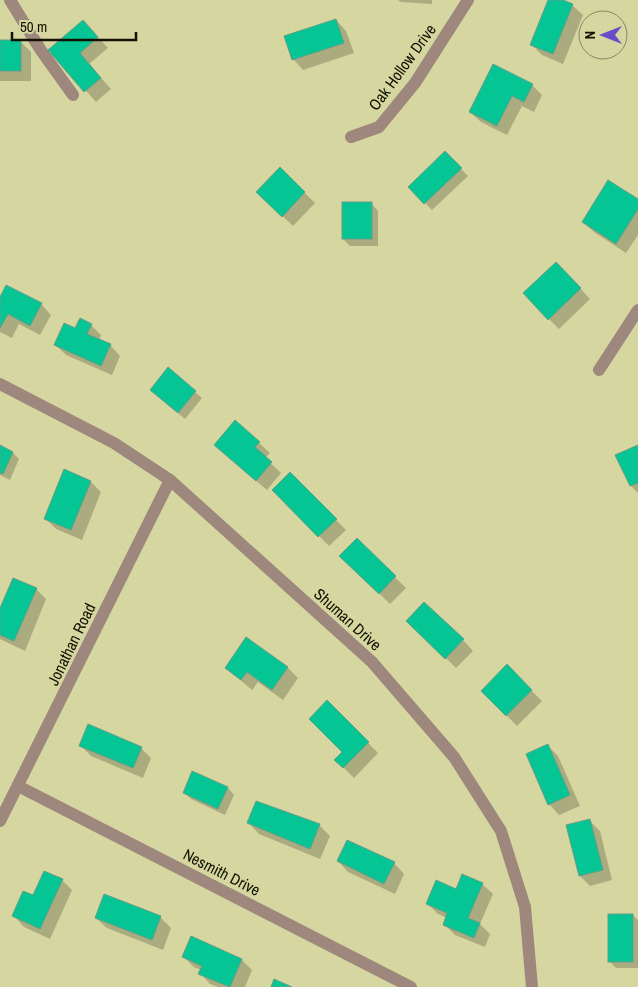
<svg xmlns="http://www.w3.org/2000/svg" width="638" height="987" font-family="'Archivo Narrow',sans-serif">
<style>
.shadow{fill:#0003}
.building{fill:#05c594;stroke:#659e87}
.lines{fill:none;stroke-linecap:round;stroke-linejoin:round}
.minor{stroke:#9e877d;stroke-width:12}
.labels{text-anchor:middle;stroke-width:4.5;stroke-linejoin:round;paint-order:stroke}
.street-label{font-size:16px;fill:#131201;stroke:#d6d6a1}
</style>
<rect width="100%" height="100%" fill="#d6d6a1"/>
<g class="shadow">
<path d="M398,0H432V4L401,2Z"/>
<path d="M549,0H560L572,5L583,15L563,64L542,55L532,45Z"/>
<path d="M336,20L346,31L354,53L303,70L293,59Z"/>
<path d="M93,32L108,48L89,64L111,89L96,102L50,50Z"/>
<path d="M0,42H21L31,52V81H0Z"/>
<path d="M532,85L542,95L534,112L522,106L507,135L481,122L470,112Z"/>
<path d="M445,153L468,176L432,210L410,187Z"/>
<path d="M280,169L315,203L293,226L258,192Z"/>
<path d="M638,200V235L626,253L594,232L583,222Z"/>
<path d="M372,204L378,211V246H350L343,239Z"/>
<path d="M567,274L590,299L559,329L549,319Z"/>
<path d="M0,299L41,304L51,315L40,335L19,324L12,338L0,332Z"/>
<path d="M91,325L101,335L99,341L110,345L120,356L112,375L66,355L56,345L76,330Z"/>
<path d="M168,369L202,398L185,419L158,396Z"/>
<path d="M259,443L270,453L265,458L281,473L267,490L226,455Z"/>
<path d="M638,446V493L631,486L617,456Z"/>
<path d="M0,447L13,453L19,459L10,480L0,475Z"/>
<path d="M290,474L346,530L329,546L273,490Z"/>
<path d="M91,482L101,492L82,540L56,529L46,519Z"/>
<path d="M357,540L406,588L390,604L341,556Z"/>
<path d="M36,589L46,599L25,651L0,639V612Z"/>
<path d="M408,621L463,640L473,651L456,668Z"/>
<path d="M246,639L288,668L298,678L283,700L258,682L252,690L226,668Z"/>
<path d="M507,666L542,701L517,726L482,691Z"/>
<path d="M328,702L378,753L354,778L336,760L343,752Z"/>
<path d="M81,746L141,748L151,758L143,778L91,756Z"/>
<path d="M548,746L558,756L580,806L559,815L549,804Z"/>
<path d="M193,772L228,788L234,795L225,815L191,799L184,792Z"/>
<path d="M589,820L600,831L612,880L590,886L580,876Z"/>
<path d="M249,823L319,825L330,836L320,859L259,834Z"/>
<path d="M338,861L394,863L404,874L395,894L348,872Z"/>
<path d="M62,880L72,890L50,939L24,927L14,916L33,897Z"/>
<path d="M482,884L493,894L480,924L490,934L485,947L455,935L444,924L447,918L438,914L428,904L457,890Z"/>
<path d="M104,896L161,918L171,928L163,950L107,928L96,918Z"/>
<path d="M633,915L638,920V968H616L609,961Z"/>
<path d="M184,957L242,960L252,970L245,987H218L210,984L200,973L201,970L194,967Z"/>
</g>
<g class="building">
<path d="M548,0H563L573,4L553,54L530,45Z"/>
<path d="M336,19L344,43L292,60L284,36Z"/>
<path d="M83,20L98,37L80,53L101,78L84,92L48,50Z"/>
<rect x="0" y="40" width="21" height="31"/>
<path d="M493,64L533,84L524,102L512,96L497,126L469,112Z"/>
<path d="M445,151L462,168L424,204L408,187Z"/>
<path d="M280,167L305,192L282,217L256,192Z"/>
<path d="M608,180L638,199V209L616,244L582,222Z"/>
<rect x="342" y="202" width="30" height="37"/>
<path d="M556,262L581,288L548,320L523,293Z"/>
<path d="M6,285L42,303L30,326L8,314L0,328V297Z"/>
<path d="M80,318L92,324L87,334L111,344L101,366L54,345L64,323L75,328Z"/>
<path d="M168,367L196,391L178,413L150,390Z"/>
<path d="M235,420L260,442L255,447L272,462L256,481L214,445Z"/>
<path d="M0,445L13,452L3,474L0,473Z"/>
<path d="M638,445V483L630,486L615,455Z"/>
<path d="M64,469L91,481L71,530L44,519Z"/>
<path d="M290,472L337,519L318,537L272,490Z"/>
<path d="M357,538L396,576L379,594L339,556Z"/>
<path d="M13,578L37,588L14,641L0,635V608Z"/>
<path d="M424,602L464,639L445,659L406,621Z"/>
<path d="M246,637L288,667L272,690L247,672L241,680L225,668Z"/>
<path d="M507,664L532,690L506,716L481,691Z"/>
<path d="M327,700L369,742L343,768L334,760L342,752L309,719Z"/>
<path d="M88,724L142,747L133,768L79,746Z"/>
<path d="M548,744L570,795L548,805L526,754Z"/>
<path d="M192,771L228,787L218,809L183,793Z"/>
<path d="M256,801L320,824L310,849L247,823Z"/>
<path d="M590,819L603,870L579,876L566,825Z"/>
<path d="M347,840L395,862L384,884L337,861Z"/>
<path d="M44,871L63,879L40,929L12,916L23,891L33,895Z"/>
<path d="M462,874L483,883L468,918L480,923L474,938L443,925L447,913L426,904L436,880L456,889Z"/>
<path d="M104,894L161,916L152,940L95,918Z"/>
<rect x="608" y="914" width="25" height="48"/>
<path d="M191,936L242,959L230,987L198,974L202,966L182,957Z"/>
<path d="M274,979L292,987H271Z"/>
</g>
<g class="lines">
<g class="minor">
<path d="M10,0L40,49L73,95"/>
<path d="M351,137L379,127L415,83L468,0"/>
<path d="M599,370L638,310"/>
<path d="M0,384L114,443L170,480L372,662L454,757L501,831L525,907L532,987"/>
<path d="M18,786L411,987"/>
<path d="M0,821L170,480"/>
</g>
</g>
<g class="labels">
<g class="street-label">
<text transform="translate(402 67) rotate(-54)" y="6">Oak Hollow Drive</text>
<text transform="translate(348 619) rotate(42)" y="6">Shuman Drive</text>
<text transform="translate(71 644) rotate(-64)" y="6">Jonathan Road</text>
<text transform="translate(222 872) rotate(27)" y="6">Nesmith Drive</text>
</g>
</g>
<g transform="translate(603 35) rotate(270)"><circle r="24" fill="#d6d6a1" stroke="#888861"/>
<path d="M0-4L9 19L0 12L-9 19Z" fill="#654ec7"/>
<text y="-8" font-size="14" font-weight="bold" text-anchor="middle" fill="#131201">N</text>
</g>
<path d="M12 32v8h124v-8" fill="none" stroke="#131201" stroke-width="2.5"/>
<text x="20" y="32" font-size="15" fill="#131201" stroke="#d6d6a1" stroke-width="4" paint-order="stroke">50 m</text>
</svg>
